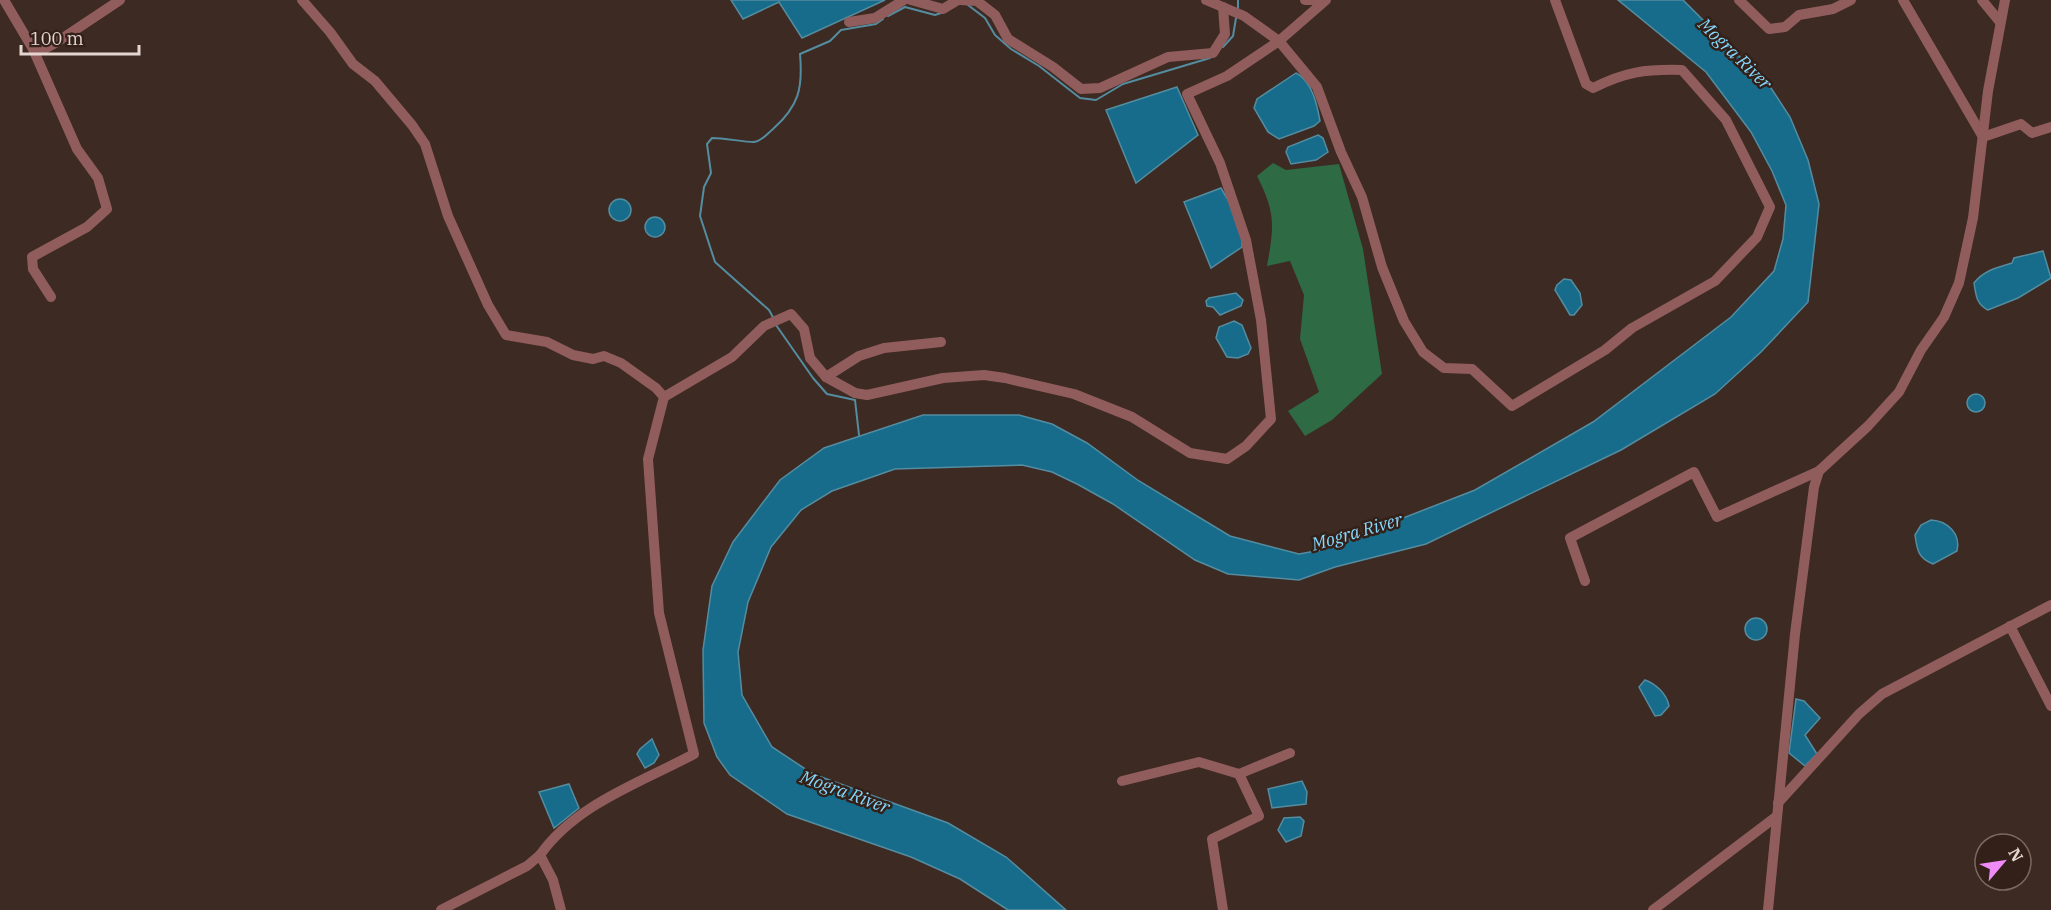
<svg xmlns="http://www.w3.org/2000/svg" width="2051" height="910" font-family="'IBM Plex Serif',serif">
<style>
.forest{fill:#2e6a43}
.water{fill:#176c8b;stroke:#548ca0;stroke-width:1.5}
.lines{fill:none;stroke-linecap:round;stroke-linejoin:round}
.stream{stroke:#548ca0;stroke-width:2}
.minor{stroke:#905d5c;stroke-width:10}
.labels{text-anchor:middle;stroke-width:5;stroke-linejoin:round;paint-order:stroke}
.water-label{font-size:18px;font-style:italic;fill:#86d8fd;stroke:#332019}
</style>
<rect width="100%" height="100%" fill="#3d2a22"/>
<path class="forest" d="M1273,163L1286,170L1339,164L1363,249L1382,374L1332,420L1305,436L1288,411L1319,392L1300,339L1304,295L1290,261L1267,266C1274,227 1276,213 1257,176Z"/>
<g class="water">
<path d="M731,0H885L802,38L779,2L743,19Z"/>
<path d="M1618,0H1683L1771,88L1790,117L1808,160L1819,204L1808,302L1761,352L1715,394L1621,450L1426,544L1335,567L1299,580L1228,574L1195,560L1113,504L1077,484L1052,472L1022,465L895,469L832,491L801,510L771,547L748,602L738,652L742,695L772,747L813,774L948,823L1006,857L1066,910H1008L960,879L911,857L787,814L730,775L717,757L704,723L703,650L712,586L733,542L780,480L824,448L923,415H1019L1052,424L1087,443L1139,481L1230,536L1299,554L1321,550L1475,490L1593,422L1731,317L1774,271L1783,239L1786,205L1772,171L1751,132L1706,72Z"/>
<path d="M1296,73C1312,81 1317,104 1320,121L1314,126L1279,139L1268,132L1254,108L1257,99Z"/>
<path d="M1177,87L1198,135L1136,183L1106,110Z"/>
<path d="M1318,135L1323,138L1328,152L1316,160L1291,164L1286,152L1288,147Z"/>
<path d="M1221,188L1242,224V247L1211,268L1184,202Z"/>
<circle cx="620" cy="210" r="11"/>
<circle cx="655" cy="227" r="10"/>
<path d="M2043,251L2051,278L2018,298L1988,310C1976,304 1976,295 1974,283C1984,270 1997,268 2012,263L2014,258Z"/>
<path d="M1564,279L1571,280L1580,293L1582,305L1574,315H1570L1555,290L1557,285Z"/>
<path d="M1236,293L1243,300L1241,306L1220,315L1213,307L1207,306L1206,301L1209,298Z"/>
<path d="M1234,321L1242,325L1251,348L1248,354L1238,358L1227,357L1216,338L1219,327Z"/>
<circle cx="1976" cy="403" r="9"/>
<path d="M1931,520C1948,521 1961,534 1957,551L1933,564C1918,558 1917,550 1915,535L1921,525Z"/>
<circle cx="1756" cy="629" r="11"/>
<path d="M1645,680C1656,684 1667,694 1669,706L1661,715L1655,716L1639,687Z"/>
<path d="M1796,699L1804,701L1820,718L1805,735L1817,754L1805,766L1789,753Z"/>
<path d="M652,739L659,755L654,763L645,768L637,754L640,749Z"/>
<path d="M1302,781L1307,792L1306,804L1272,808L1268,789Z"/>
<path d="M569,784L579,808L554,828L539,792Z"/>
<path d="M1300,817L1304,821L1301,836L1286,842L1278,830L1284,818Z"/>
</g>
<g class="lines">
<g class="stream">
<path d="M1238,0V9"/>
<path d="M968,5L985,18L995,35L1011,49L1039,66L1080,98L1096,100L1123,84L1210,58"/>
<path d="M888,16L905,7L935,15L941,13"/>
<path d="M1223,47L1233,36L1236,18"/>
<path d="M774,319L769,310L715,262L700,216L704,187L711,173L707,144L712,138C725,138 743,142 754,142C762,141 767,134 773,129C799,106 803,88 800,54L830,41L841,30L876,24L883,19"/>
<path d="M776,325L813,378L827,394L855,400L859,435"/>
</g>
<g class="minor">
<path d="M4,0L33,49L46,48L57,42L120,0"/>
<path d="M302,0L330,32L353,64L375,81L412,125L425,144L448,216L488,305L506,335L547,342L573,355L593,359L604,356L621,363L656,388L664,397L648,459L659,613L694,754C640,783 576,804 540,855"/>
<path d="M911,0L943,9L958,0"/>
<path d="M960,0L977,1L995,15L1008,39L1053,67L1081,89L1100,88L1168,57L1213,53L1225,34L1223,7"/>
<path d="M1206,0L1244,16L1279,41L1317,87L1341,152L1362,197L1382,267L1404,321L1423,352L1444,368L1472,369L1512,406L1605,350L1632,328L1715,281L1757,237L1770,207L1726,120L1682,70C1645,69 1625,72 1593,88L1586,84L1555,0"/>
<path d="M1305,0H1316"/>
<path d="M1739,0L1769,29L1785,27L1799,15L1833,9L1851,0"/>
<path d="M1903,0L1983,137L2021,124L2032,133L2051,127"/>
<path d="M1982,0L2000,22"/>
<path d="M849,22L875,18L904,0"/>
<path d="M33,49L77,149L98,178L107,209L87,227L32,257L33,269L51,297"/>
<path d="M826,377L855,393L867,395L943,378L984,375L1005,378L1074,394L1132,417L1190,453L1227,459L1246,446L1271,419L1261,320L1246,240L1220,163L1187,94L1227,76L1279,41L1326,0"/>
<path d="M664,397L732,357L764,326L791,314L804,329L810,358L826,377L859,356L884,348L941,342"/>
<path d="M1585,581L1570,538L1694,472L1717,517L1819,471"/>
<path d="M2010,626L2051,706"/>
<path d="M1122,781L1199,762L1239,774"/>
<path d="M1778,803L1859,714L1882,694L2051,605"/>
<path d="M441,910L527,866L540,855L553,880L561,910"/>
<path d="M1223,910L1212,839L1259,816L1239,774L1290,753"/>
<path d="M1653,910L1777,816"/>
<path d="M1768,910L1795,634L1814,487L1819,471L1868,426L1899,392L1921,350L1944,317L1959,283L1973,218L1988,91L2005,0"/>
</g>
</g>
<g class="labels">
<g class="water-label">
<text transform="translate(1735 54) rotate(44)" y="6">Mogra River</text>
<text transform="translate(1357 532) rotate(-16)" y="6">Mogra River</text>
<text transform="translate(845 792) rotate(20)" y="6">Mogra River</text>
</g>
</g>
<g transform="translate(2003 862) rotate(61)"><circle r="28" fill="#332019" stroke="#796862" stroke-width="1.5"/>
<path d="M0-4.5L10 22L0 15L-10 22Z" fill="#ef8bf6"/>
<text y="-9" font-size="16" font-weight="bold" text-anchor="middle" fill="#e3d5d0">N</text>
</g>
<path d="M21 45v9h118v-9" fill="none" stroke="#e3d5d0" stroke-width="3"/>
<text x="30" y="45" font-size="18" fill="#e3d5d0" stroke="#332019" stroke-width="4.5" paint-order="stroke">100 m</text>
</svg>
